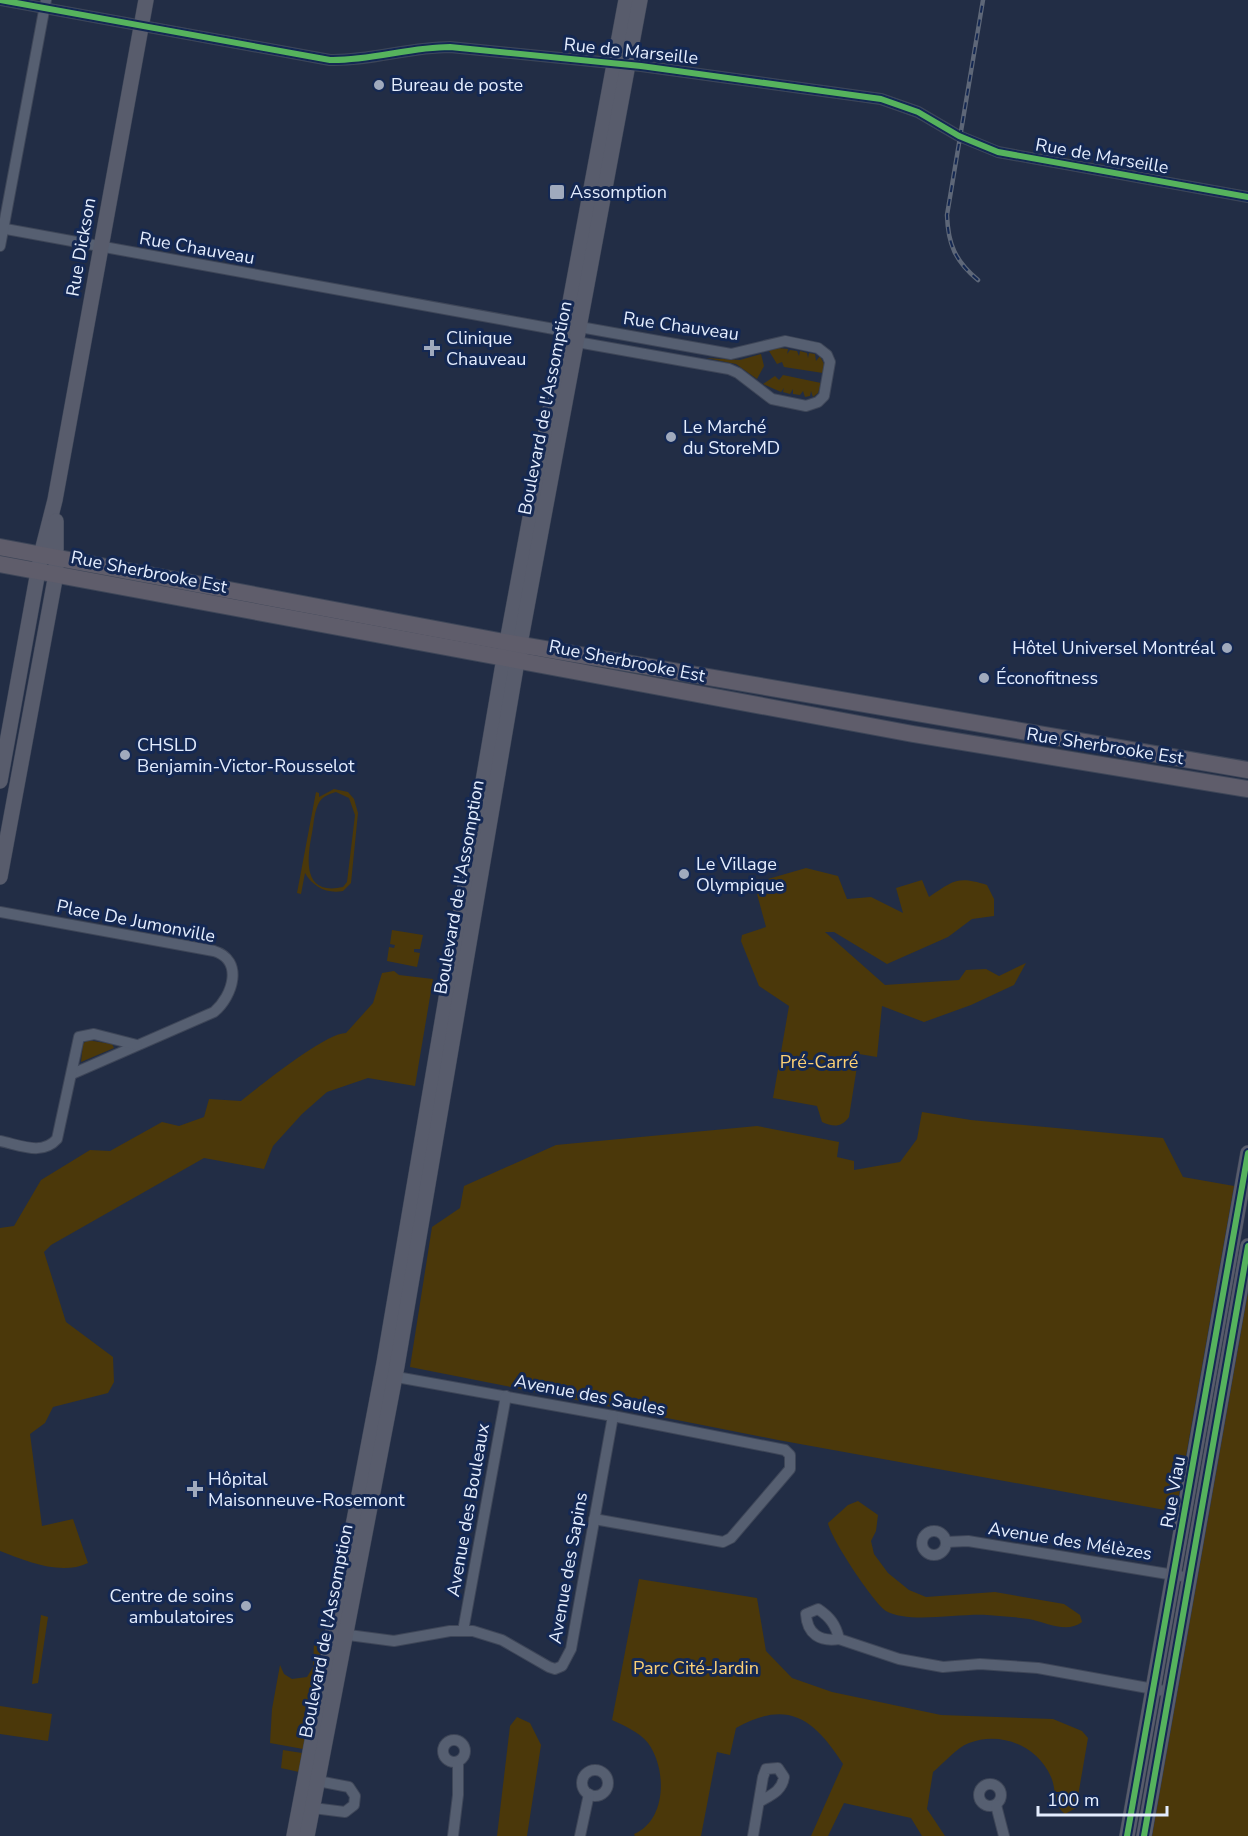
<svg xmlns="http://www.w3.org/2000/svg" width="1248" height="1836" font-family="'Nunito Sans',sans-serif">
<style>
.green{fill:#4b380a;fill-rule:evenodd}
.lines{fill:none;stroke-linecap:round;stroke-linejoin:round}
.street-casing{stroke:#3e4658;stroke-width:12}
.secondary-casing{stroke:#3e4658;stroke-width:16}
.primary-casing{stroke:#3e4658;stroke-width:18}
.street{stroke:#565f71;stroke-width:10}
.secondary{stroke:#585c6c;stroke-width:15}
.primary{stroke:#5f5d6b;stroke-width:16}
.rail-casing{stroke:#5e6778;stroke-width:4.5}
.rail{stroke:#142853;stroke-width:2;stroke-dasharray:7;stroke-linecap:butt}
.cycleway-casing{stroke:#142853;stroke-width:10}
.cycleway{stroke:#56b35d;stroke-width:6}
.poi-dot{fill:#a0aabd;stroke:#142853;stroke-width:2}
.labels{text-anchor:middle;stroke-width:6;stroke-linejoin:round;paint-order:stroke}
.street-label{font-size:18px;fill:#e4edfe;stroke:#142853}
.poi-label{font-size:18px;fill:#e4edfe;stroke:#142853;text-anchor:start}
.park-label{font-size:18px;fill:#fcd075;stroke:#142853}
</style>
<rect width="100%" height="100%" fill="#222d45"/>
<g class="green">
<path d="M777,348L788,349L787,354L790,350L797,351L799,356L800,351L807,353L808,358L809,353L815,354L816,361L820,356L824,364L823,373L784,367L782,362L777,364L769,351Z"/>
<path d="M761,354L764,366L757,379L736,364L706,358L740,360Z"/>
<path d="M783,375L821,383L818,393L813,397L811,391L810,396L805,397L803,391L800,395L793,394V389L790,394L783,392L784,388L781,392L763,384L775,376L779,380Z"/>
<path d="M334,789L348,792L354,799L358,813L351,883L343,891C327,894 313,887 305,873L301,894L297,893L316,792L319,793V797ZM336,792L349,798L355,815L347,882L343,887C302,896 307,859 312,833C314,823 314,810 320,801C324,796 329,794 336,792Z"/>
<path d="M806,868L838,876L847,899L871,897L903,913L896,888L922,880L929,897C954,880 958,876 987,885L994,899V916L972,919L948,937L887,964L834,932H825L885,985L959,980L966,970L986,969L999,976L1026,963L1014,985L971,1005L924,1022L882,1006L877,1057L859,1054L849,1117C841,1128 833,1127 822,1122L817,1106L773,1098L789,1006L759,986L741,941L742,935L766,927L754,883Z"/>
<path d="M392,930L423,935L420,949H414V952L420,953L417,967L387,961L389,947L394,948L395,945L390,944Z"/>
<path d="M394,971L399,975L433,979L415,1086L368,1078L327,1092L302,1114L273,1146L264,1169L204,1158L51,1245L44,1252L66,1322L113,1357L114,1382L108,1393L53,1407L45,1423L30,1434L42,1526L73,1519L88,1563C61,1576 26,1561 0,1551V1228L14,1226L41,1180L90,1150L110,1151L162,1122L179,1126L204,1117L209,1099L241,1101C260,1086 325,1033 346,1033L373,1003L382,973Z"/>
<path d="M87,1040L112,1044L114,1048L81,1062L83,1044Z"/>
<path d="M922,1112L971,1120L1163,1138L1183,1177L1234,1186L1176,1512L778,1440L410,1367L432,1227L460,1208L464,1186L556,1145L757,1126L839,1142L837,1157L854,1161V1170L900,1162L917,1139Z"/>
<path d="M1248,1292V1836H1152Z"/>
<path d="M858,1501L878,1515L876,1531L871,1541L874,1554L888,1573L909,1590L926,1597L995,1592L1064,1604L1080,1615L1082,1622C1066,1634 1046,1622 1029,1619C1015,1617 1001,1616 987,1615C961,1613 908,1624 886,1611C873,1602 831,1539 828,1523L848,1505Z"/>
<path d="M639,1579L757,1598L766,1651L792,1678L832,1692L941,1715L1053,1719L1082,1731L1088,1738L1076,1808L1065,1814C1052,1803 1057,1791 1051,1777C1037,1745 1000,1731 969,1743C956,1748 943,1764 933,1772L927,1809L945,1836H922L911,1818L844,1803L828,1836H811L843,1764C814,1718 787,1699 736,1728L730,1755L717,1752L701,1836H635L634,1834C667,1820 667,1769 648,1743C639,1732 625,1726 612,1720Z"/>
<path d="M41,1615L48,1617L38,1683L32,1684Z"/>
<path d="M320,1639L321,1647L303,1749L270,1743L272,1709L280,1665L284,1674L292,1679L307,1677L313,1667L314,1642Z"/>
<path d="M0,1706L52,1714L48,1741L0,1734Z"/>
<path d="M517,1717L530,1723L541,1745L527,1836H497L510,1726Z"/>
<path d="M283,1750L302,1753L299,1772L281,1768Z"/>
</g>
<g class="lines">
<g class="street-casing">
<g id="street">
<path d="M0,0L330,60C371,61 409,47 450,47L641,66L881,99L918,112L959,136L998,152L1248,197"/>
<path d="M0,228L565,331L580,327L731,354L785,341L818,348L827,355L830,362L824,396L818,402L806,406L772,399L738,373L729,369L577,342L572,337"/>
<path d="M0,246L46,0"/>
<path d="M0,912L214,951C244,960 233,996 214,1012L72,1074"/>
<path d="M0,1141C20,1145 42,1156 57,1139L79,1037L94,1034L137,1045"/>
<path d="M391,1376L613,1416L785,1450L790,1455V1469L731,1538L723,1542L594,1519"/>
<circle cx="934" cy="1543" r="12"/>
<path d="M946,1542L968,1541L1180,1576"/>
<path d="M463,1631L506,1396"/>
<path d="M341,1634L394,1641L450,1631H473L502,1640L549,1667L555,1669L562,1666L571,1649L613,1416"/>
<path d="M839,1639C820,1642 807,1634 806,1614L818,1609C830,1617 836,1625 839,1639L899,1659L943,1667L980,1664L1038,1668L1170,1692"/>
<circle cx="454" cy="1751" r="11"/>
<circle cx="595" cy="1783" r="13"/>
<circle cx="990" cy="1795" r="11"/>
<path d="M996,1805L1004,1836"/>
<path d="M313,1808L345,1812L354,1805L355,1796L349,1787L313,1780"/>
<path d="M453,1836L458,1795V1762"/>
<path d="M580,1836L589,1794"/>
<path d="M753,1836L763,1777L766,1769L778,1768L784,1777C782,1791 771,1795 759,1802"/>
</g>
</g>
<g class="secondary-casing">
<g id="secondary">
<path d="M0,781L41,555L55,500L146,0"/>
<path d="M0,877L56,574V521"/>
<path d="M294,1836L384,1363L504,658L626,0"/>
<path d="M307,1836L397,1366L520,644L640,0"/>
<path d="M1127,1836L1248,1153"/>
<path d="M1144,1836L1248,1246"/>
</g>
</g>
<g class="primary-casing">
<g id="primary">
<path d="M0,547L499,641L1248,770"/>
<path d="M0,564L913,734L1248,789"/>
</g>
</g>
<use href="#street" class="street"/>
<use href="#secondary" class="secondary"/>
<use href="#primary" class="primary"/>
<g class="rail-casing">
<path id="rail" d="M978,280C955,261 948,244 947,215L983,0"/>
</g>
<use href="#rail" class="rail"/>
<g class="cycleway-casing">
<g id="cycleway">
<path d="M0,0L330,60C371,61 409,47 450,47L641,66L881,99L918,112L959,136L998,152L1248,197"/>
<path d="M1127,1836L1248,1153"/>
<path d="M1144,1836L1248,1246"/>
</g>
</g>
<use href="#cycleway" class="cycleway"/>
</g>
<g class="poi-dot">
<circle cx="379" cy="85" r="6"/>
<rect x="549" y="184" width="16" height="16" rx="3"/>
<path d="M429 339h6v6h6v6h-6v6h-6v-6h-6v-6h6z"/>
<circle cx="671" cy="437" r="6"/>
<circle cx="1227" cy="648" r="6"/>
<circle cx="984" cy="678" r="6"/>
<circle cx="125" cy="755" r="6"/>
<circle cx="684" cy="874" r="6"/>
<path d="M192 1480h6v6h6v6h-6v6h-6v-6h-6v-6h6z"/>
<circle cx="246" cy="1606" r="6"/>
</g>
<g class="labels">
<g class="street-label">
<text transform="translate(631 51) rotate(6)" y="6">Rue de Marseille</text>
<text transform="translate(1102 156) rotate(10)" y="6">Rue de Marseille</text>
<text transform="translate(81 247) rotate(-80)" y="6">Rue Dickson</text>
<text transform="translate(197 248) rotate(10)" y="6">Rue Chauveau</text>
<text transform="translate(681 326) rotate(8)" y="6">Rue Chauveau</text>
<text transform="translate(545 408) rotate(-79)" y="6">Boulevard de l'Assomption</text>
<text transform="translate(149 572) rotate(11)" y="6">Rue Sherbrooke Est</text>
<text transform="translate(627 661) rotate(11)" y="6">Rue Sherbrooke Est</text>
<text transform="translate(1105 746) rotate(9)" y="6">Rue Sherbrooke Est</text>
<text transform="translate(459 887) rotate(-80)" y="6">Boulevard de l'Assomption</text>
<text transform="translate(136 921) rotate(11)" y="6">Place De Jumonville</text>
<text transform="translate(590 1395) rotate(11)" y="6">Avenue des Saules</text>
<text transform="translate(1173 1492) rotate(-80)" y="6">Rue Viau</text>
<text transform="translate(468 1510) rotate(-80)" y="6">Avenue des Bouleaux</text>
<text transform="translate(1070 1541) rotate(9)" y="6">Avenue des Mélèzes</text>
<text transform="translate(568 1568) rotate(-80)" y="6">Avenue des Sapins</text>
<text transform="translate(326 1631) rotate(-79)" y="6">Boulevard de l'Assomption</text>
</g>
<g class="poi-label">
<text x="391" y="91">Bureau de poste</text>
<text x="570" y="198">Assomption</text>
<text x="446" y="344">Clinique<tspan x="446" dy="21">Chauveau</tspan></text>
<text x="683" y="433">Le Marché<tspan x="683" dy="21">du StoreMD</tspan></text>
<text x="1215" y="654" text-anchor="end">Hôtel Universel Montréal</text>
<text x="996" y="684">Éconofitness</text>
<text x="137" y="751">CHSLD<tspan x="137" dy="21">Benjamin-Victor-Rousselot</tspan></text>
<text x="696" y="870">Le Village<tspan x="696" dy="21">Olympique</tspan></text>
<text x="208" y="1485">Hôpital<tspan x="208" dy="21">Maisonneuve-Rosemont</tspan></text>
<text x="234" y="1602" text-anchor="end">Centre de soins<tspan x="234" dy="21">ambulatoires</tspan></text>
</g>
<g class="park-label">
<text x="819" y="1068">Pré-Carré</text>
<text x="696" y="1674">Parc Cité-Jardin</text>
</g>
</g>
<path d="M1038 1806v9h129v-9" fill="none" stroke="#e4edfe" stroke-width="3"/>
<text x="1047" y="1806" font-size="18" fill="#e4edfe" stroke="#142853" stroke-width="4.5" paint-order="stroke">100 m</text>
</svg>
